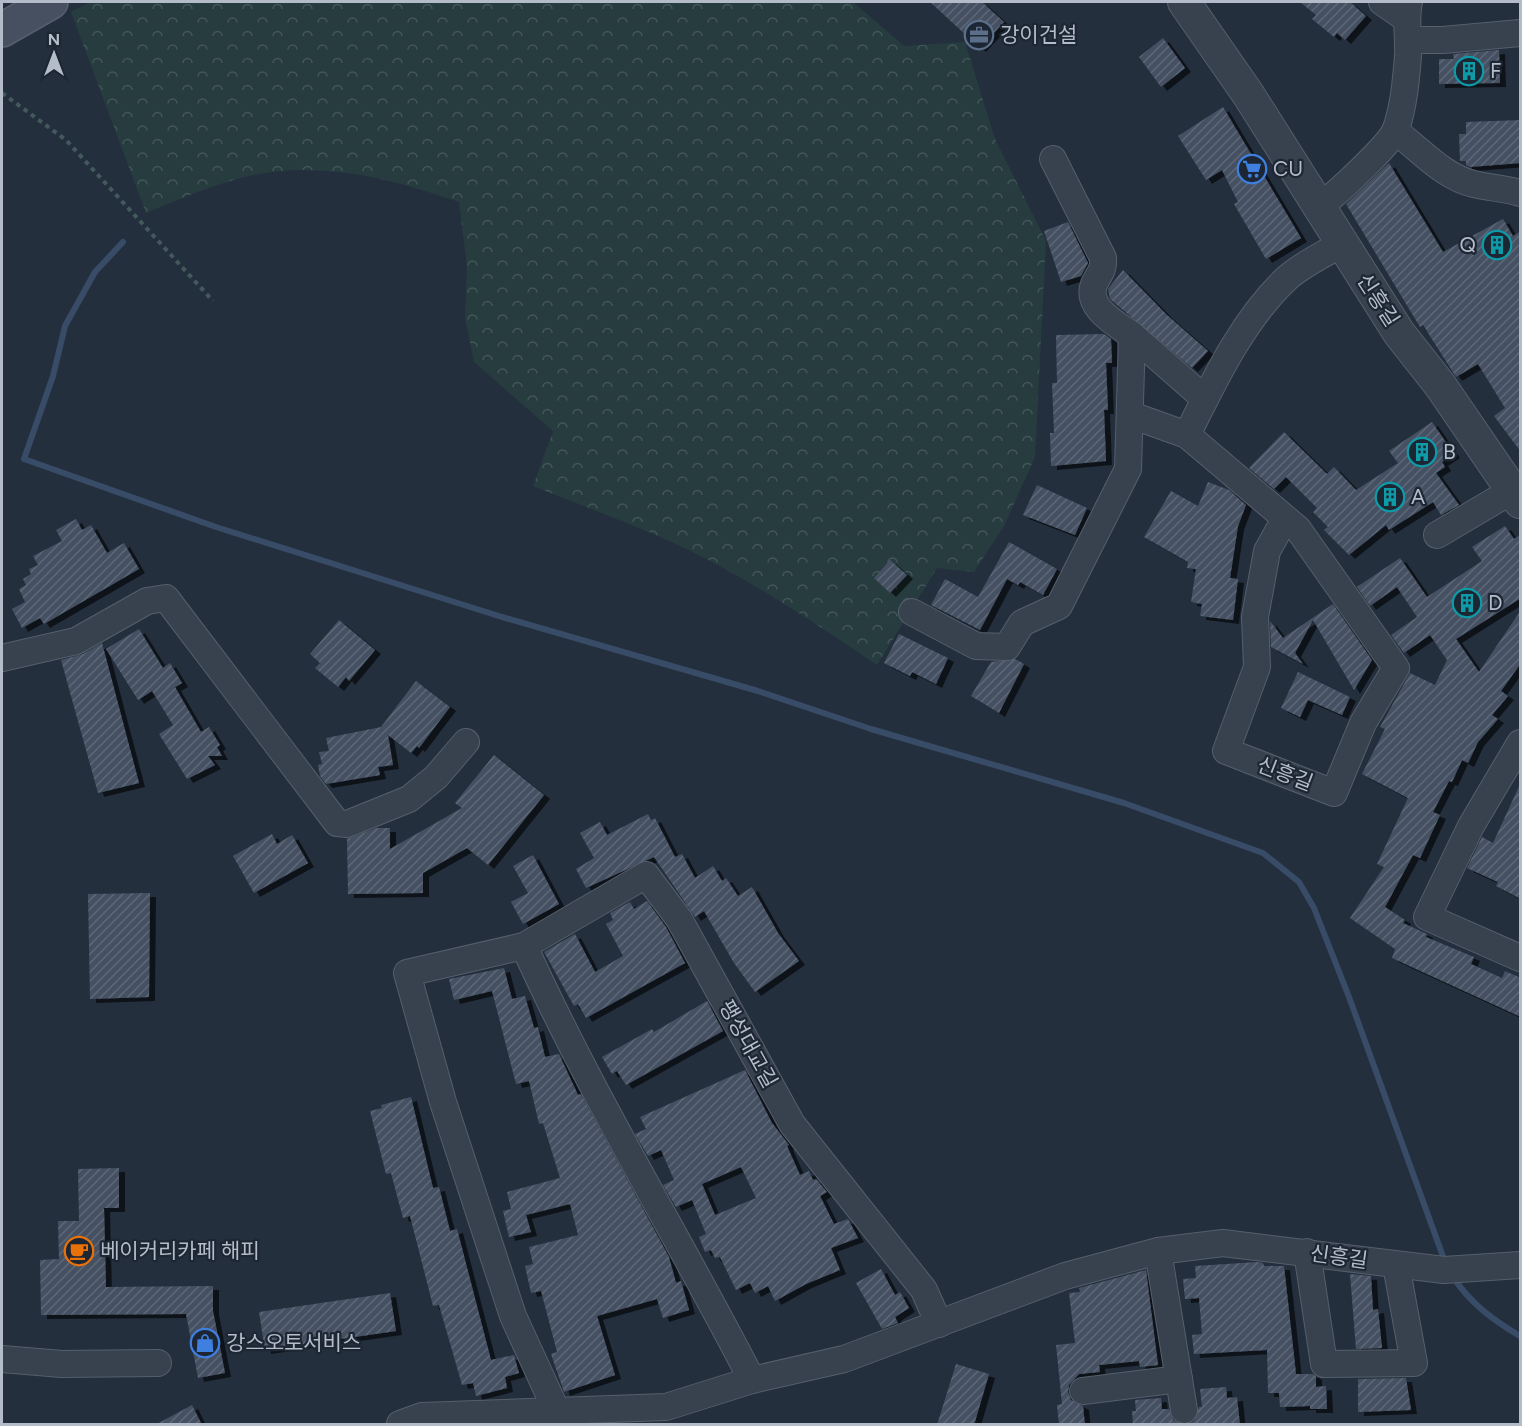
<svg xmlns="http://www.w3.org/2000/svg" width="1522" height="1426" font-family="Figtree,'Noto Sans KR',sans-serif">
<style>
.forest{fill:url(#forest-crowns)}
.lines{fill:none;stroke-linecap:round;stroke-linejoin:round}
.stream{stroke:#394c67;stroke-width:6}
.building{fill:url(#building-hatch);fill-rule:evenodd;filter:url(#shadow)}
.minor-casing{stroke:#565f6c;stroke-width:28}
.tertiary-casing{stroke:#565f6c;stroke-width:34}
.secondary-casing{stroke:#565f6c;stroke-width:36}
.path{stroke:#44595c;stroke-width:4;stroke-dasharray:4.5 4.5;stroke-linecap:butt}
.minor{stroke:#38414e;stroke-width:26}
.tertiary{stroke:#38414e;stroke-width:32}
.secondary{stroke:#465061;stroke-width:33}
.labels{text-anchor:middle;stroke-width:4.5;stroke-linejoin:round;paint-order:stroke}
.poi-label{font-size:21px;fill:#b4bcc9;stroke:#1d2633;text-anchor:start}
.street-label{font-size:21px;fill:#b4bcc9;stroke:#1d2633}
</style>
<defs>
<pattern id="forest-crowns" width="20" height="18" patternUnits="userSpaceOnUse" patternTransform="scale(1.5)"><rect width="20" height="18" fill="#263c3f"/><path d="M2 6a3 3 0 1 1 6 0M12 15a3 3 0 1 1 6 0" fill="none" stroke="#435659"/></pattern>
<pattern id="building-hatch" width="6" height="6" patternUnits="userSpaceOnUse" patternTransform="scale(1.5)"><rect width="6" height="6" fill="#455162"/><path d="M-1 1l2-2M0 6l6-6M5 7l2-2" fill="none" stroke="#5d6877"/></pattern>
<filter id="shadow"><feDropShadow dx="6" dy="4" stdDeviation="0" flood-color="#0009"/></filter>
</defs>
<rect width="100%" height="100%" fill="#242f3e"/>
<path class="forest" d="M90,2H853L904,46L965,42L995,139L1046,241L1035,457L1004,526L974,572L937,568L877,665C825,630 773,595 718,565C659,533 595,511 533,486L553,431L474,362L465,318L467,266L459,202C392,179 320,160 249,176C214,184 180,199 146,213L71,12Z"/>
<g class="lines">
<g class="stream">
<path d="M123,242L95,272L65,326L53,376L24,459L216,527L502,617L758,691L871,729L1124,803L1263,853L1299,882L1314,908L1349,997L1445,1262"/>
<path d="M1453,1277C1471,1304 1493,1320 1520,1336"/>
</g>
</g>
<g class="building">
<path d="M930,2H982L1004,22L980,48Z"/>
<path d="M1300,2H1350L1366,16L1345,40L1337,33L1334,37L1312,19L1316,15Z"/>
<path d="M1163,38L1185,68L1161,87L1139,57Z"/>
<path d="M1499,50L1500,83L1439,84V59H1454L1453,54Z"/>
<path d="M1223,107L1301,238L1266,259L1234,204L1238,202L1222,170L1206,180L1178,136Z"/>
<path d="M1521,120V163L1470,167L1466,165V161H1460L1459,134H1466V122Z"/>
<path d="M1389,163L1443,252L1503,219L1513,236L1521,231V452L1494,416L1505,408L1478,364L1456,377L1423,325L1420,327L1346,204Z"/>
<path d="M1068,222L1088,263L1081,276L1061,282L1044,231Z"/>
<path d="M1123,270L1167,315L1208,351L1192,368L1110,299L1108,289Z"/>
<path d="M1104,334L1111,339L1112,363H1106L1108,410H1104L1106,461L1051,466L1050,433H1054L1052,383H1057L1056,335Z"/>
<path d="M1432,422L1454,454L1442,462L1445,467L1436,473L1459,505L1441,515L1433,502L1389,530L1386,525L1349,555L1324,530L1328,527L1313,512L1317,508L1286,477L1274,489L1249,468L1284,432L1327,474L1334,467L1356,490L1398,463L1389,451Z"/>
<path d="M1208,482L1229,490L1246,505L1238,526L1230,578L1238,579L1233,620L1200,616L1202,604L1191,602L1196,569L1187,568L1188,562L1144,537L1171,491L1198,506Z"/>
<path d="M1037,485L1087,508L1075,535L1023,515Z"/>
<path d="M76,519L82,530L91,525L107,553L124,543L139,569L44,624L40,618L22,628L12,609L25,602L19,589L26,585L23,579L31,574L29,569L38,565L33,556L62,541L56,530Z"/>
<path d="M1505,526L1514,539L1521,534V598L1456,639L1479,672L1521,610V663L1501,691L1508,696L1492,715L1498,719L1478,742L1468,763L1462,760L1452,782L1449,781L1433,812L1440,815L1420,858L1413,855L1385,907L1405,920L1403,923L1427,934L1426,937L1474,957L1471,964L1502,978L1505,971L1521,978V1017L1392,958L1395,949L1350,918L1384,867L1377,864L1408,798L1362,774L1385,729L1380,727L1410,673L1435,685L1447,660L1430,635L1404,653L1391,635L1417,617L1397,587L1370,606L1357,587L1400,558L1427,597L1482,561L1472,547Z"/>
<path d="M1009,542L1057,569L1043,595L1020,582L1018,585L1007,579L980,630L931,605L945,579L978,597Z"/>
<path d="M890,560L907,575L890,593L874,578Z"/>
<path d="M1333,604L1372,660L1354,690L1313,620L1295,653L1303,664L1271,647L1270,621L1283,638Z"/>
<path d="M339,620L375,650L349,681L346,677L338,687L315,668L320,663L310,654Z"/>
<path d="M139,629L163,668L170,663L182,683L175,687L201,732L209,727L220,745L217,747L222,756H208L215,765L187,779L159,734L173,725L152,691L138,700L106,649Z"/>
<path d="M899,634L948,658L936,684L912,672L910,676L884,663Z"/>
<path d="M102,643L139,783L98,793L61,660L83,654Z"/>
<path d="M1015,659L1024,664L999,713L971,696L991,662Z"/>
<path d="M1298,672L1350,697L1342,715L1308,700L1300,717L1281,708Z"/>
<path d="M416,681L450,707L419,748L417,746L411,753L388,735L393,765L378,767L380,775L326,784L320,776L318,765L322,764L319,752L329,751L326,738L381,727Z"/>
<path d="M494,755L544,795L488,865L467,848L423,873V893L348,894L347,839L376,828H390V849L462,808L455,803Z"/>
<path d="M1521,782V899L1496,886L1498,882L1467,868L1482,837L1493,843Z"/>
<path d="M648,814L651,820L655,818L675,857L682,854L695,878L713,866L722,881L726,878L738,896L752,887L778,933L799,961L755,992L734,963L704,911L695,917L654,857L586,888L576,869L594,858L580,833L600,822L607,835Z"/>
<path d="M272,834L277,844L292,835L308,863L254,893L233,856Z"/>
<path d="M533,855L559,904L523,924L511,902L528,893L513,866Z"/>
<path d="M150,893L149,997L90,999L88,894Z"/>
<path d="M647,901L666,927L685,963L586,1018L578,1004L574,1006L544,952L575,934L595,972L623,956L606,924L613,920L610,913L630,902L634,909Z"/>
<path d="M504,968L512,999L525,996L534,1028L538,1027L545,1057L559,1054L578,1095L581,1094L669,1257L676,1283L681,1281L689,1310L663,1318L657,1299L597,1316L615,1375L564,1392L551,1354L557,1352L541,1291L531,1293L525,1266L533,1264L529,1247L578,1235L570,1204L526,1215L531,1232L509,1237L503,1211L511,1209L507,1192L560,1178L543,1123L539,1124L529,1081L516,1084L492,991L454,1000L449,979Z"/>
<path d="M707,1001L723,1031L626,1085L617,1071L612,1074L602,1057L652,1029L654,1032Z"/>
<path d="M745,1070L772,1123L789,1145L787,1146L800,1175L809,1171L813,1180L816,1179L827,1192L820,1196L834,1224L848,1219L858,1238L831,1248L840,1270L806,1284L775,1301L768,1286L755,1293L750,1283L736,1290L720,1257L715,1258L711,1250L705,1252L699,1237L706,1234L692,1200L676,1207L663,1185L674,1180L661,1150L648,1156L635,1134L646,1129L640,1117ZM741,1167L756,1198L715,1215L702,1184Z"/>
<path d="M411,1097L433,1188L439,1187L450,1231L457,1229L491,1360L514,1355L519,1373L505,1377L507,1388L476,1396L473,1383L462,1385L439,1305L433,1306L410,1216L403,1218L391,1173L386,1174L370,1111L382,1108L381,1105Z"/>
<path d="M119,1168V1208H104L106,1287L213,1286V1311L225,1373L198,1378L186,1314L41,1315L40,1260L59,1259L58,1221H79L78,1169Z"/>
<path d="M1257,1262L1263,1263L1264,1266H1284L1296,1374H1313L1316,1376V1387L1326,1386L1327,1409H1310V1406L1280,1407L1279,1393H1268L1267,1350L1194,1354L1192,1335L1202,1334L1199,1298L1185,1299L1183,1279L1196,1278L1195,1266Z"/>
<path d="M881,1269L895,1295L900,1292L909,1308L895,1317L898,1323L882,1329L856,1283Z"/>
<path d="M1146,1270L1158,1365L1140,1367L1139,1361L1099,1365L1100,1372L1079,1374L1069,1385L1068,1392L1071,1400L1083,1406L1085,1425H1059L1057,1405L1062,1404L1056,1345L1075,1343L1069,1293L1080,1292L1079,1288Z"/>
<path d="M1350,1274L1371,1276L1373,1310L1378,1309L1382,1348L1356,1349Z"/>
<path d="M390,1293L396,1331L265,1350L259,1312Z"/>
<path d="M956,1364L989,1374L974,1425H937Z"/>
<path d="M1406,1378L1411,1410L1358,1412V1379Z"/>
<path d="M1226,1387L1227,1398L1237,1397L1240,1425H1187L1194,1421L1199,1407H1202L1200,1389Z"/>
<path d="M1161,1398L1162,1409H1169L1173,1420L1183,1425H1133L1132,1411H1136L1135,1400Z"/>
<path d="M192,1405L202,1425H155Z"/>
</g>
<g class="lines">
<g class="minor-casing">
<g id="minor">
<path d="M1382,2L1405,18"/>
<path d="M1409,40H1443L1520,33"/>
<path d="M1395,131C1420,149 1443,177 1474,184C1489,188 1505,188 1520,193"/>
<path d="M1053,159L1103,258C1104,271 1099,273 1094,284C1085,308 1117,324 1132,335"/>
<path d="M1319,207C1335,195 1390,145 1396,129C1404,105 1406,80 1408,56C1409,37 1405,20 1409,2"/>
<path d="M1131,415L1187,435L1298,529L1396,668L1363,723L1334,793L1226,751L1257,667L1255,617L1267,551L1285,519"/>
<path d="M1187,435C1214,381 1242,321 1286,279C1301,265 1323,255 1341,244"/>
<path d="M1437,535L1513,490"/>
<path d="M912,612L976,646L1007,647L1022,623L1059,606L1128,469L1132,335L1205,399"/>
<path d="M2,658L76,641L147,601L166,598L337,823L347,824L409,799L436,777L466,742"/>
<path d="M1520,743L1471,826L1427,917L1520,958"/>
<path d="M524,946C591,1095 677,1234 752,1380"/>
<path d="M1158,1251L1184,1410"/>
<path d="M1307,1252L1324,1364L1414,1363L1396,1265"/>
<path d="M2,1359L62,1364L158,1363"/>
<path d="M1083,1391L1179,1379"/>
<path d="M557,1412L513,1316L443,1102L407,973L524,946L646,875L679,919L792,1124L924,1290L939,1324"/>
<path d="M400,1424L422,1416L666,1407L752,1380L844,1359L1065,1276L1158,1251L1223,1243L1444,1270L1520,1265"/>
</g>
</g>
<g class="tertiary-casing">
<path id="tertiary" d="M1184,2L1248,94L1399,333L1440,385L1520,502"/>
</g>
<g class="secondary-casing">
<path id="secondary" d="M2,30L51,2"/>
</g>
<path class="path" d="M2,93L66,140L213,301"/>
<use href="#minor" class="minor"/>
<use href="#tertiary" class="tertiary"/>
<use href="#secondary" class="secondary"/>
</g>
<defs>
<g id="office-ring" transform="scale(1.5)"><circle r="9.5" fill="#1d2633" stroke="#5c6f8a" stroke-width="1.5"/><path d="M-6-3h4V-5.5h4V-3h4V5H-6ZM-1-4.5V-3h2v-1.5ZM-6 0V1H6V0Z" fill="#5c6f8a"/></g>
<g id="building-ring" transform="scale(1.5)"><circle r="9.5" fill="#1d2633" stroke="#0f9aa8" stroke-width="1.5"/><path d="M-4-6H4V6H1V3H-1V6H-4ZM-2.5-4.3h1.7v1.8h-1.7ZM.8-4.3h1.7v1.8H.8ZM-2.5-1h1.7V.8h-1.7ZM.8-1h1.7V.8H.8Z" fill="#0f9aa8"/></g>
<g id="supermarket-ring" transform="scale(1.5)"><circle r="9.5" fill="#1d2633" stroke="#3f7fe0" stroke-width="1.5"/><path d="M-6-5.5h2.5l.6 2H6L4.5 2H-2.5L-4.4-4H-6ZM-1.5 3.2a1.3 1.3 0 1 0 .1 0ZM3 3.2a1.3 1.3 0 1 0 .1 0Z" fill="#3f7fe0"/></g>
<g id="cafe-ring" transform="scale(1.5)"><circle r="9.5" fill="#1d2633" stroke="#e8710a" stroke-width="1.5"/><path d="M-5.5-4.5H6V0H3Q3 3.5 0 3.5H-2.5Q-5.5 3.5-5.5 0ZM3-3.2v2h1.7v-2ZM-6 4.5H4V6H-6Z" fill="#e8710a"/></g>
<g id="shop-ring" transform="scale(1.5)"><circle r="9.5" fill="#1d2633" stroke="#3f7fe0" stroke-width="1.5"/><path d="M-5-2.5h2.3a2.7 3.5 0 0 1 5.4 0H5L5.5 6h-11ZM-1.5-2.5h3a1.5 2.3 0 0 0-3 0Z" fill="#3f7fe0"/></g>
</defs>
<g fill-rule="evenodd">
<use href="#office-ring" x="979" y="35"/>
<use href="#building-ring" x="1469" y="71"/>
<use href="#supermarket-ring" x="1252" y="169"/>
<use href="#building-ring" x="1497" y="245"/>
<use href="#building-ring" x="1422" y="452"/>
<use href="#building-ring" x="1390" y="497"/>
<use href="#building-ring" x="1467" y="603"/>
<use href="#cafe-ring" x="79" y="1251"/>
<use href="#shop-ring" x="205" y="1343"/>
</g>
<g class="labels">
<g class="poi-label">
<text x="1000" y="42">강이건설</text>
<text x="1490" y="78">F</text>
<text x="1273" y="176">CU</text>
<text x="1476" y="252" text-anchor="end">Q</text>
<text x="1443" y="459">B</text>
<text x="1411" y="504">A</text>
<text x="1488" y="610">D</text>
<text x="100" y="1258">베이커리카페 해피</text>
<text x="226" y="1350">강스오토서비스</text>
</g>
<g class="street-label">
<text transform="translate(1378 300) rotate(57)" y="7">신흥길</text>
<text transform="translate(1285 774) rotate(21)" y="7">신흥길</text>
<text transform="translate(748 1044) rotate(61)" y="7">팽성대교길</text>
<text transform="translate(1339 1257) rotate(8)" y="7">신흥길</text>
</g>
</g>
<rect width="1522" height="1426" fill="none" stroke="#b4bcc9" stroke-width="6"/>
<g transform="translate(54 54)" stroke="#1d2633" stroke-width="4.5" paint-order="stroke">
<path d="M0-4.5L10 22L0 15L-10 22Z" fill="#b4bcc9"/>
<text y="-9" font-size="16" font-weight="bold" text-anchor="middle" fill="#b4bcc9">N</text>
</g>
</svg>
